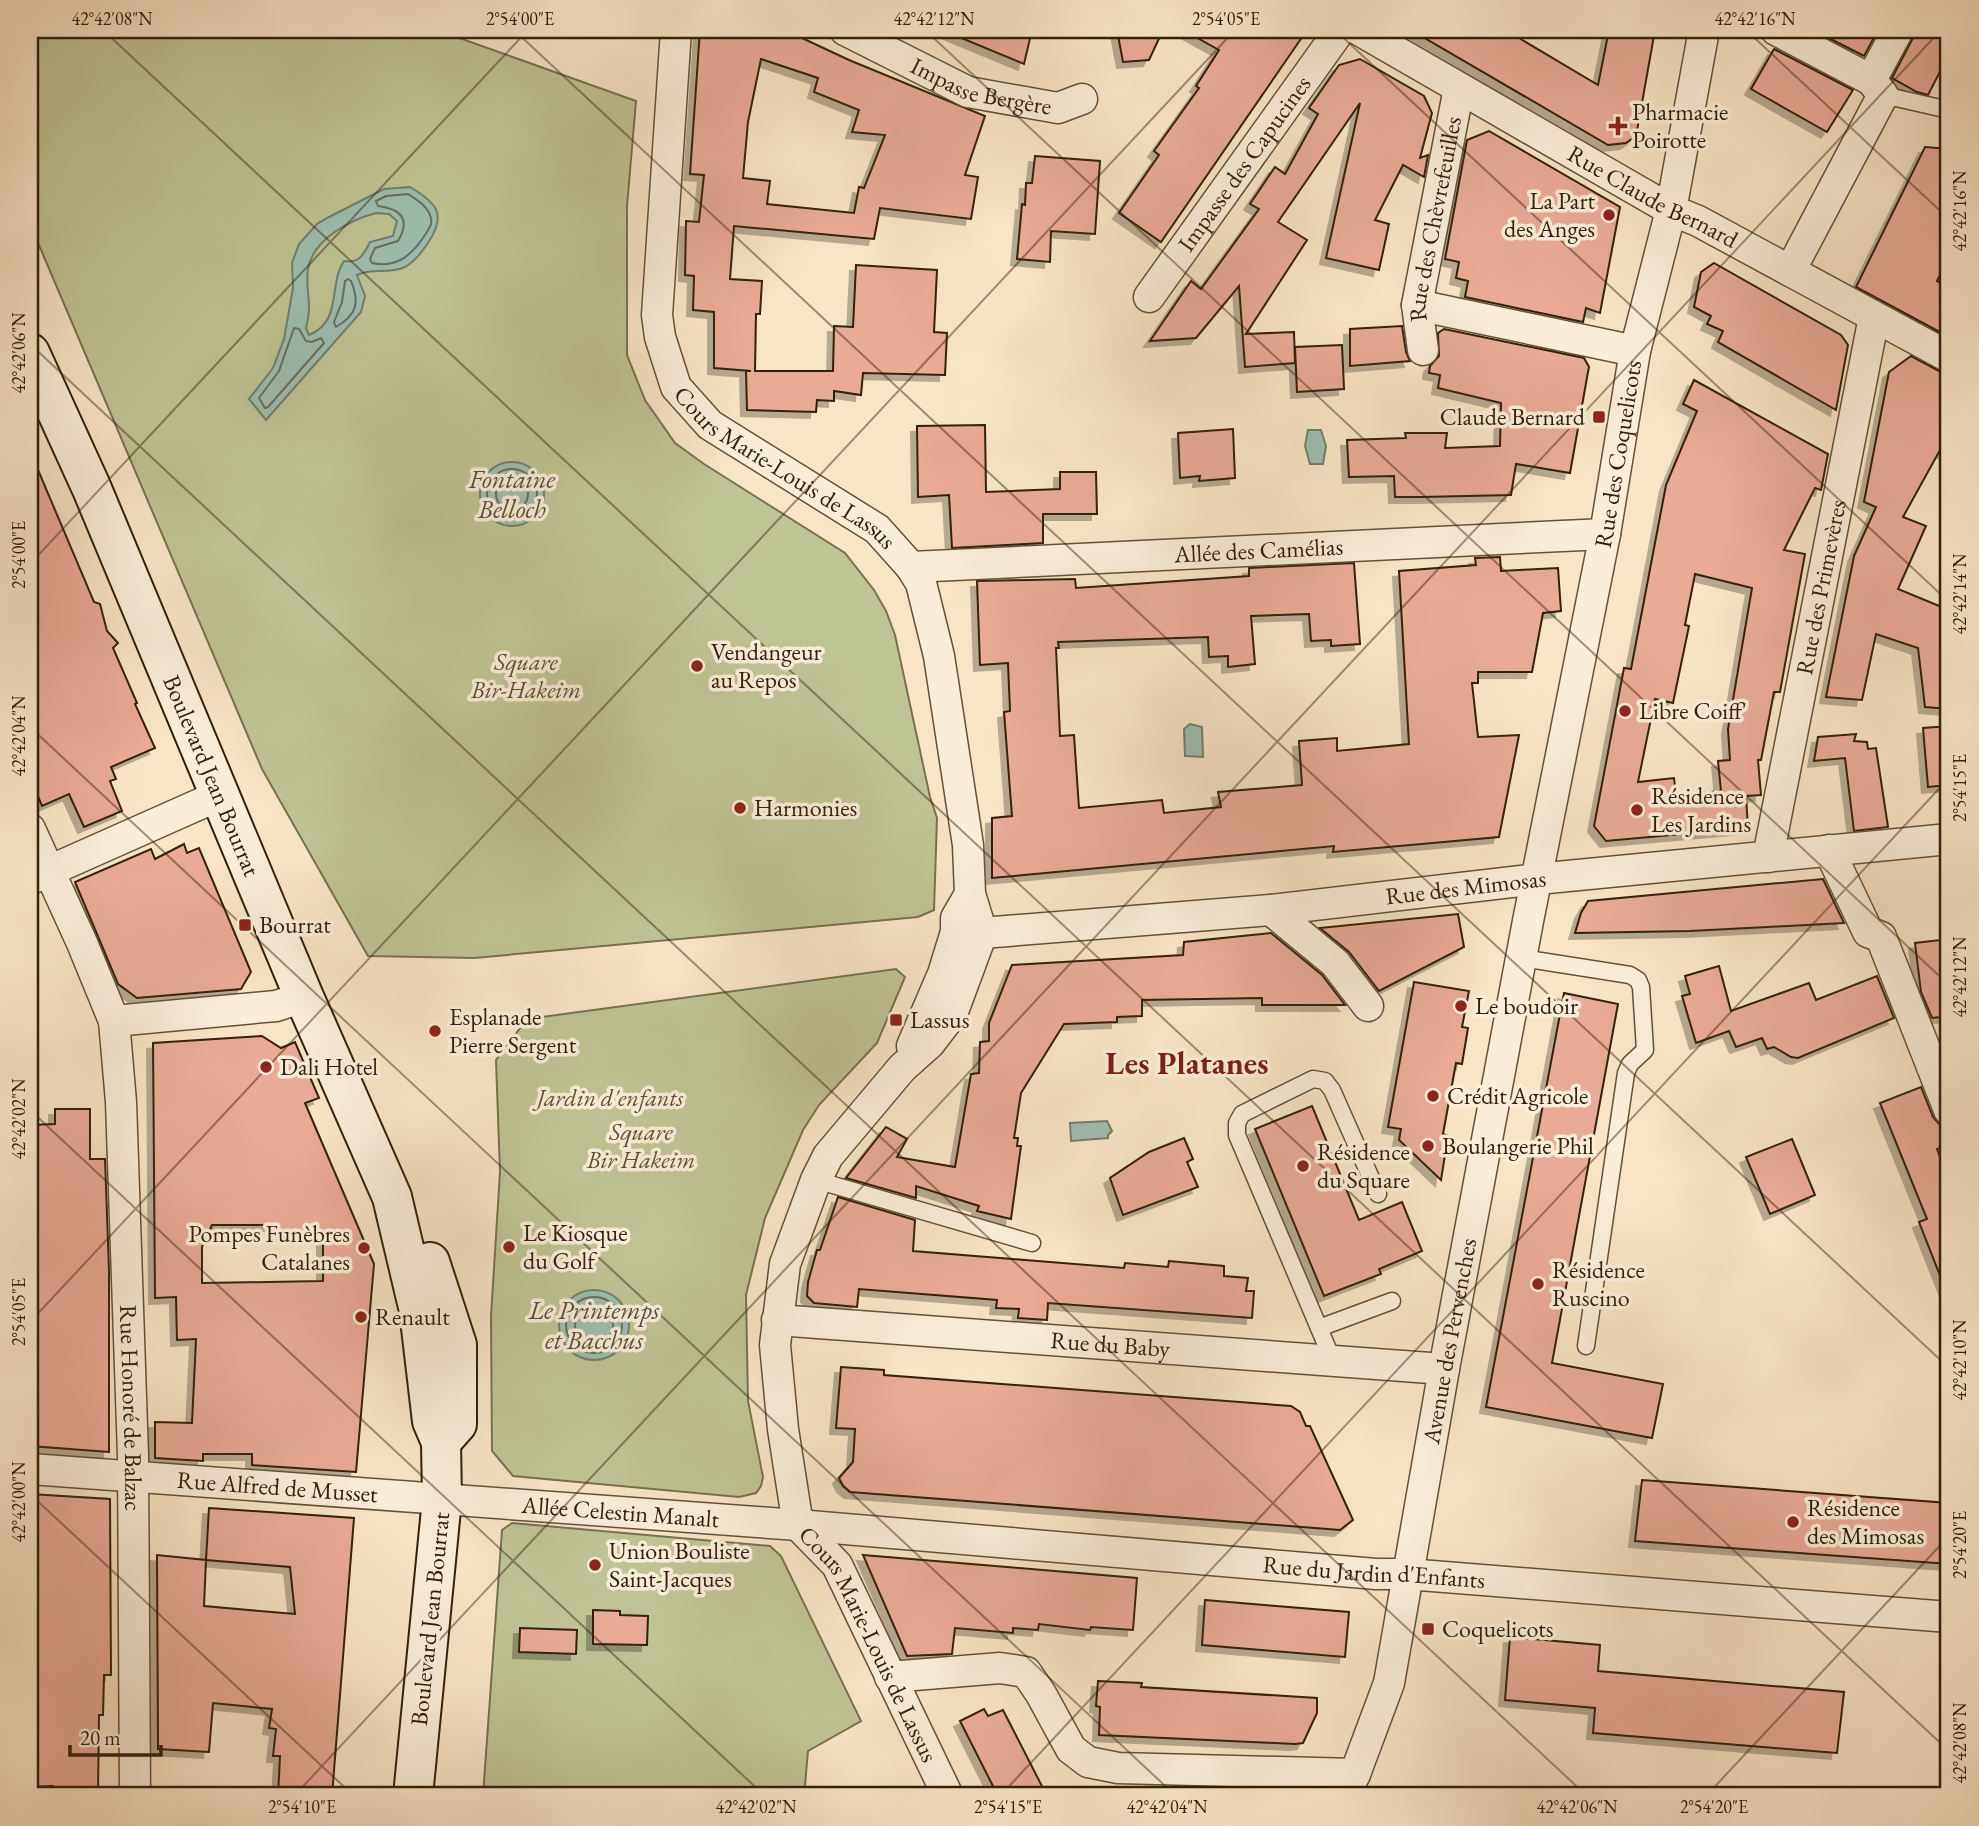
<svg xmlns="http://www.w3.org/2000/svg" width="1979" height="1826" font-family="'EB Garamond',serif">
<style>
.green{fill:#bfc494;stroke:#78724f;stroke-width:2}
.water{fill:#9ebfb1;stroke:#727f6e;stroke-width:2;fill-rule:evenodd}
.lines{fill:none;stroke-linecap:round;stroke-linejoin:round}
.shore{stroke:#68705e;stroke-width:2}
.building{fill:#e9aa96;stroke:#31200a;stroke-width:2;fill-rule:evenodd;filter:url(#shadow)}
.service-casing{stroke:#635139;stroke-width:19}
.minor-casing{stroke:#635139;stroke-width:33}
.secondary-casing{stroke:#31200a;stroke-width:42}
.service{stroke:#faeedb;stroke-width:16}
.minor{stroke:#faeedb;stroke-width:30}
.secondary{stroke:#faeedb;stroke-width:38}
.ticks{fill:none;stroke:#31200a;stroke-width:2;stroke-opacity:0.45}
.poi-dot{fill:#8f2418;stroke:#faeedb;stroke-width:2.5}
.labels{text-anchor:middle;stroke-width:7;stroke-linejoin:round;paint-order:stroke}
.street-label{font-size:24px;fill:#31200a;stroke:#faeedb}
.poi-label{font-size:24px;fill:#31200a;stroke:#faeedb;text-anchor:start}
.park-label{font-size:24px;font-style:italic;fill:#5c5133;stroke:#faeedb}
.water-label{font-size:26px;font-style:italic;fill:#52503c;stroke:#faeedb}
.district-label{font-size:32px;font-weight:bold;fill:#7a1f14;stroke:#faeedb}
.neatline{fill:none;stroke:#31200a;stroke-width:2.5}
.ticks-label{font-size:18px;text-anchor:middle;fill:#31200a}
</style>
<defs>
<filter id="shadow"><feDropShadow dx="-6" dy="6" stdDeviation="0" flood-color="#0004"/></filter>
</defs>
<rect width="100%" height="100%" fill="#f8e5c7"/>
<filter id="stains"><feTurbulence type="fractalNoise" baseFrequency=".00286" numOctaves="4"/><feColorMatrix values="0 0 0 0 .2 0 0 0 0 .09 0 0 0 0 .02 0 0 0 .5 -.17"/></filter>
<radialGradient id="worn" r=".72"><stop offset=".6" stop-color="#630" stop-opacity="0"/><stop offset="1" stop-color="#630" stop-opacity=".3"/></radialGradient>
<g class="green">
<path d="M30,30H437L636,101L627,206V355L645,400L675,443L704,464L845,553L874,590L886,611L895,635L930,797L937,818L934,910L918,917L474,958L368,956L262,769L30,224Z"/>
<path d="M896,969L905,977L877,1043L819,1105L803,1130L765,1218L746,1295L748,1401L763,1477L761,1486L756,1493L739,1497L513,1476L492,1451L491,1316L500,1172L496,1060L527,1019Z"/>
<path d="M512,1523L770,1546L781,1556L861,1721L808,1751L804,1796H483L502,1530Z"/>
</g>
<g class="water">
<path d="M410,187C437,203 447,214 428,243C422,252 414,262 405,267C388,275 373,267 357,275L365,296L361,312L266,420L249,399L273,368L284,339L293,288L292,263L299,244L317,224L329,217L384,189ZM376,213L389,214L397,221L393,236L370,242C364,254 359,264 344,261C328,284 343,321 309,335L306,328C313,303 305,291 308,269C313,239 350,220 376,213Z"/>
<path d="M1308,430H1321L1326,446L1323,464H1310L1305,446Z"/>
<circle cx="512" cy="494" r="32"/>
<path d="M1190,724L1202,727L1203,757L1185,756L1184,729Z"/>
<path d="M1107,1121L1112,1131L1108,1135V1138L1071,1141L1070,1123Z"/>
<circle cx="594" cy="1325" r="35"/>
</g>
<g class="lines">
<g class="shore">
<path d="M408,194C417,200 428,206 431,218C433,226 427,231 423,238C410,257 395,268 372,263L370,259L375,248L398,241C411,219 401,209 378,206L376,201L386,196Z"/>
<path d="M348,279L351,281C360,302 357,315 336,327L334,322L342,302L345,281Z"/>
<path d="M294,328L299,329L306,341L312,342L321,338L324,343L268,407L265,408L259,398L279,371Z"/>
<circle cx="512" cy="494" r="25"/>
<circle cx="512" cy="494" r="16"/>
<circle cx="594" cy="1325" r="28"/>
<circle cx="594" cy="1325" r="19"/>
</g>
</g>
<g class="building">
<path d="M700,30H785L849,60L985,116L965,175L978,177L971,219L880,208L874,239L734,226L730,279L762,281L760,314H756L755,371H833L834,326L853,327L856,265L937,270L934,332L947,333L945,375L863,373L861,395L834,391V401L817,400L816,412L747,410L746,371H751L714,368V312L693,310L694,276L685,275L686,221L699,222L704,175L690,174ZM761,59L818,78L814,92L859,110L852,132L885,135L864,188L859,187L854,213L767,204L770,181L743,178L748,122Z"/>
<path d="M942,30H1032L1024,64Z"/>
<path d="M1117,30H1163L1149,60L1123,62Z"/>
<path d="M1183,30H1307L1161,242L1119,213L1159,155L1154,151L1199,88L1196,86L1219,50Z"/>
<path d="M1411,30H1524L1519,38L1598,85L1609,30H1655L1637,131L1633,138L1626,143L1608,145Z"/>
<path d="M1813,30H1878L1864,56Z"/>
<path d="M1915,30H1949V54L1928,95L1917,92L1892,78L1913,38Z"/>
<path d="M1774,49L1853,90L1827,132L1751,89Z"/>
<path d="M1360,59L1424,96L1432,113L1420,158L1428,155L1424,177L1403,165L1375,220L1389,224L1379,270L1326,258L1360,103L1278,222L1307,240L1246,334L1294,332L1295,363L1245,367L1239,286L1196,338L1150,341L1191,281L1201,289L1259,209L1250,204L1275,167L1285,174L1318,114L1309,108L1339,65Z"/>
<path d="M1489,131L1620,207L1600,313L1586,308L1583,322L1465,297L1468,281L1456,278L1459,262L1445,259L1467,140Z"/>
<path d="M1925,147L1949,149V257L1937,281L1949,287V337L1856,287Z"/>
<path d="M1035,156L1100,161L1095,234L1051,231L1050,262L1017,259L1022,204L1025,205L1026,183H1032Z"/>
<path d="M1714,263L1841,335L1848,345L1836,410L1718,342L1723,331L1707,324L1711,316L1694,307L1701,272Z"/>
<path d="M1402,326L1406,352L1410,361L1350,366V329Z"/>
<path d="M1444,329L1584,358L1589,367L1588,372L1570,473L1516,464L1511,495L1422,497H1395L1394,476L1349,477L1347,440L1406,438L1405,433H1447L1445,448L1500,446L1501,403L1438,388L1440,375L1429,373L1430,366L1439,356L1438,333Z"/>
<path d="M1342,345L1344,389L1297,392L1295,347Z"/>
<path d="M1911,356L1941,372L1949,374V455L1940,450L1903,517L1926,526L1898,589L1949,610V709L1925,707L1918,648L1876,634L1862,700L1826,697L1854,556L1876,507L1864,502L1889,372Z"/>
<path d="M1694,380L1828,454L1822,485L1821,490L1815,488L1784,550L1805,554L1780,692H1774L1761,760H1758L1761,795L1746,796L1748,828L1606,841L1594,826L1624,668L1631,669L1666,485L1697,411L1683,404ZM1695,574L1752,588L1728,729L1730,760L1718,761L1721,791L1676,795L1674,778L1638,782L1655,699L1673,703L1689,626L1685,625Z"/>
<path d="M985,425L986,492L1060,489V472H1096L1097,514H1043V543L952,548L949,495L918,497L917,426Z"/>
<path d="M1233,429L1235,478L1199,481L1200,476L1180,478L1178,433Z"/>
<path d="M30,451L94,602L100,604L107,631L118,643L113,648L137,703L135,704L155,748L111,767L116,779L110,781L122,811L84,827L69,794L42,806L30,777Z"/>
<path d="M1500,557L1501,571L1558,568L1561,611L1543,613L1532,672H1478V683H1472L1478,737L1519,735L1499,837L1333,852L1334,846L992,878V818L1012,816L1004,712L1010,711L1008,663L980,665L977,581L1075,579L1076,588L1249,576V568L1354,563L1360,644L1331,646V640L1311,641L1309,614L1251,616L1255,664L1228,667V656L1209,657L1208,637L1058,642L1059,648H1056L1060,736L1074,735L1079,808L1162,800L1164,813L1221,807L1218,792L1302,785L1299,741L1337,738V751L1409,744L1399,571L1476,565L1475,558Z"/>
<path d="M1949,726V785L1928,787L1923,728Z"/>
<path d="M1856,734L1854,741L1867,742L1868,749L1876,748L1888,827L1854,831L1845,758L1814,761L1818,737Z"/>
<path d="M184,844L187,853L199,848L251,972L241,989L137,998L118,984L75,882L151,849L155,859Z"/>
<path d="M1823,879L1844,923L1690,931L1575,933L1581,913L1588,901Z"/>
<path d="M1458,914L1464,947L1379,991L1349,952L1320,928Z"/>
<path d="M1271,933L1322,975L1345,1005H1262V998L1142,1000V1016L1117,1017V1022L1064,1024L1021,1093L1014,1138H1018L1017,1146H1021L1011,1219L977,1211L979,1206L916,1186V1198L846,1178L886,1127L907,1139L897,1157L955,1167L971,1074L979,1073L980,1042L989,1041V1023L1012,965L1183,955L1184,942Z"/>
<path d="M1949,939V1016L1932,1018L1921,992L1915,943Z"/>
<path d="M1719,966L1731,1011L1809,983L1816,1000L1877,976L1894,1018L1798,1058L1791,1057L1774,1047L1767,1049L1762,1038L1736,1047L1729,1031L1696,1043L1682,996L1690,994L1685,976Z"/>
<path d="M1414,982L1469,991L1462,1027L1468,1028L1462,1064L1456,1063L1443,1134L1448,1136L1441,1180L1399,1140L1401,1129L1388,1127Z"/>
<path d="M1564,993L1618,1004L1552,1363L1663,1384L1652,1438L1486,1407Z"/>
<path d="M262,1036L281,1048L295,1042L319,1098L305,1103L374,1264L356,1472L252,1465V1454H203V1461L155,1458V1422L192,1423L196,1339L177,1340L176,1297L155,1298L153,1043ZM212,1225H273V1235H323V1281L202,1283V1247Z"/>
<path d="M1921,1087L1933,1117L1939,1124L1947,1127L1949,1133V1144L1937,1149L1949,1181L1948,1296L1919,1222L1927,1219L1880,1103Z"/>
<path d="M1312,1106L1359,1220L1402,1202L1422,1251L1379,1269L1381,1274L1324,1296L1255,1129Z"/>
<path d="M55,1109H90V1159H105L109,1271V1452L30,1446V1125L55,1124Z"/>
<path d="M1184,1138L1193,1159L1187,1162L1198,1187L1123,1215L1110,1178L1149,1152Z"/>
<path d="M1792,1139L1815,1195L1770,1214L1746,1157Z"/>
<path d="M838,1197L915,1220L913,1251L1124,1268L1125,1263L1168,1267L1169,1261L1224,1266V1276L1248,1278L1246,1291H1254L1252,1318L1048,1303L1047,1320L1018,1318L1019,1309L996,1308L997,1300L859,1289L857,1307L814,1303L807,1296L808,1282L817,1250H820Z"/>
<path d="M841,1367L884,1370V1375L1291,1406L1300,1412L1306,1426H1310L1353,1520L1340,1530L850,1492L843,1486L839,1478L853,1462L855,1429L836,1428Z"/>
<path d="M1642,1480L1949,1503V1564L1635,1541Z"/>
<path d="M30,1494L110,1499L111,1675H104L103,1715H99L98,1796H53V1786L30,1787Z"/>
<path d="M209,1508L354,1518L332,1796H278L280,1756H273L276,1729L269,1728L272,1709L213,1703L209,1752L158,1749L157,1555L206,1560L204,1606L295,1614L290,1567L206,1560Z"/>
<path d="M863,1555L1137,1578L1133,1630L1091,1627L1090,1630L1039,1624L1038,1630L1013,1628V1633L955,1628L952,1654L907,1656Z"/>
<path d="M1205,1600L1349,1612L1345,1657L1202,1645Z"/>
<path d="M593,1610L620,1611V1615L648,1616L647,1645L593,1644Z"/>
<path d="M520,1628L577,1630L576,1654L519,1652Z"/>
<path d="M1510,1637L1600,1645L1598,1671L1844,1692L1837,1753L1593,1733L1595,1708L1505,1700Z"/>
<path d="M1098,1681L1142,1683L1141,1687L1317,1698V1713L1303,1743L1295,1744L1099,1735L1100,1707L1096,1706Z"/>
<path d="M984,1709L988,1716L1003,1710L1047,1796H998L960,1721Z"/>
</g>
<g class="lines">
<g class="service-casing">
<g id="service">
<path d="M1883,95L1949,110"/>
<path d="M1521,958L1630,975L1638,980L1641,987L1645,1050L1630,1064L1626,1073L1586,1346"/>
<path d="M816,1180L1032,1243"/>
<path d="M1319,1328L1392,1301"/>
<path d="M1333,1361L1237,1135V1123L1242,1114L1313,1079L1325,1081L1332,1090L1378,1194"/>
</g>
</g>
<g class="minor-casing">
<g id="minor">
<path id="s1" d="M676,30L657,315L660,337L676,387L710,425L877,529L911,567L921,583L939,656L968,845L970,894L982,933L952,1014L930,1043L902,1068L828,1156L816,1180L785,1264L775,1345L783,1429L798,1525L837,1565L948,1796"/>
<path id="s2" d="M845,30L968,92L1058,108L1082,99"/>
<path id="s3" d="M1359,30L1671,210L1698,221L1949,357"/>
<path d="M1776,30L1871,80"/>
<path d="M1790,271L1883,95L1871,80L1898,30"/>
<path id="s4" d="M1149,297L1340,30"/>
<path d="M1417,305L1635,351"/>
<path id="s5" d="M1423,350L1417,305L1459,88"/>
<path id="s6" d="M911,567L1605,534"/>
<path id="s7" d="M30,829L82,943L114,1021L121,1102L133,1456L135,1796"/>
<path d="M1829,850L1868,932L1881,937L1949,1110"/>
<path id="s8" d="M1768,857L1874,317"/>
<path d="M31,879L220,795"/>
<path d="M1271,910L1335,963L1368,1006"/>
<path id="s9" d="M982,933L1271,910L1537,879L1949,839"/>
<path d="M114,1021L276,1006L304,997"/>
<path d="M912,1046L943,974L956,932V918L970,894"/>
<path id="s10" d="M777,1320L1444,1369"/>
<path id="s11" d="M30,1469L798,1525L1376,1574H1407L1949,1617"/>
<path d="M890,1677L1000,1668L1026,1672L1041,1694L1071,1749L1088,1762L1118,1768L1355,1774"/>
<path id="s12" d="M1344,1796L1355,1774L1389,1683L1444,1369L1528,921L1605,534L1635,351L1671,210L1704,30"/>
</g>
</g>
<g class="secondary-casing">
<g id="secondary">
<path id="s13" d="M30,353L92,489L304,997L392,1197L419,1311L432,1421L441,1442L442,1499L413,1796"/>
<path d="M430,1262L457,1345V1424L441,1442"/>
</g>
</g>
<use href="#service" class="service"/>
<use href="#minor" class="minor"/>
<use href="#secondary" class="secondary"/>
</g>
<path class="ticks" d="M103,30L1949,1751M514,30L1949,1368M925,30L1949,985M1335,30L1949,602M1746,30L1949,219M30,344L1587,1796M30,564L528,30M30,727L1176,1796M30,1110L765,1796M30,1322L1235,30M30,1494L354,1796M294,1796L1941,30M1000,1796L1949,778M1706,1796L1949,1536"/>
<g class="poi-dot">
<path d="M1614.5 115.5h7v7h7v7h-7v7h-7v-7h-7v-7h7z"/>
<circle cx="1609" cy="215" r="7"/>
<rect x="1592" y="410" width="14" height="14" rx="3.5"/>
<circle cx="697" cy="666" r="7"/>
<circle cx="1625" cy="711" r="7"/>
<circle cx="740" cy="808" r="7"/>
<circle cx="1637" cy="810" r="7"/>
<rect x="238" y="918" width="14" height="14" rx="3.5"/>
<circle cx="1461" cy="1006" r="7"/>
<rect x="889" y="1013" width="14" height="14" rx="3.5"/>
<circle cx="435" cy="1031" r="7"/>
<circle cx="266" cy="1067" r="7"/>
<circle cx="1433" cy="1096" r="7"/>
<circle cx="1428" cy="1146" r="7"/>
<circle cx="1303" cy="1166" r="7"/>
<circle cx="509" cy="1247" r="7"/>
<circle cx="364" cy="1248" r="7"/>
<circle cx="1538" cy="1284" r="7"/>
<circle cx="361" cy="1317" r="7"/>
<circle cx="1793" cy="1522" r="7"/>
<circle cx="595" cy="1565" r="7"/>
<rect x="1421" y="1622" width="14" height="14" rx="3.5"/>
</g>
<g class="labels">
<g class="street-label">
<text dy="8" stroke="none"><textPath href="#s2" startOffset="149">Impasse Bergère</textPath></text>
<text dy="8" stroke="none"><textPath href="#s4" startOffset="164">Impasse des Capucines</textPath></text>
<text dy="8" stroke="none"><textPath href="#s3" startOffset="338">Rue Claude Bernard</textPath></text>
<text dy="8" stroke="none"><textPath href="#s5" startOffset="133">Rue des Chèvrefeuilles</textPath></text>
<text dy="8" stroke="none"><textPath href="#s12" startOffset="1372">Rue des Coquelicots</textPath></text>
<text dy="8" stroke="none"><textPath href="#s1" startOffset="497">Cours Marie-Louis de Lassus</textPath></text>
<text dy="8" stroke="none"><textPath href="#s6" startOffset="348">Allée des Camélias</textPath></text>
<text dy="8" stroke="none"><textPath href="#s8" startOffset="275">Rue des Primevères</textPath></text>
<text dy="8" stroke="none"><textPath href="#s13" startOffset="460">Boulevard Jean Bourrat</textPath></text>
<text dy="8" stroke="none"><textPath href="#s9" startOffset="486">Rue des Mimosas</textPath></text>
<text dy="8" stroke="none"><textPath href="#s12" startOffset="469">Avenue des Pervenches</textPath></text>
<text dy="8" stroke="none"><textPath href="#s10" startOffset="334">Rue du Baby</textPath></text>
<text dy="8" stroke="none"><textPath href="#s7" startOffset="597">Rue Honoré de Balzac</textPath></text>
<text dy="8" stroke="none"><textPath href="#s11" startOffset="248">Rue Alfred de Musset</textPath></text>
<text dy="8" stroke="none"><textPath href="#s11" startOffset="592">Allée Celestin Manalt</textPath></text>
<text dy="8" stroke="none"><textPath href="#s11" startOffset="1348">Rue du Jardin d'Enfants</textPath></text>
<text transform="translate(430 1619) rotate(-84)" y="8">Boulevard Jean Bourrat</text>
<text dy="8" stroke="none"><textPath href="#s1" startOffset="1829">Cours Marie-Louis de Lassus</textPath></text>
</g>
<g class="poi-label">
<text x="1632" y="120">Pharmacie<tspan x="1632" dy="28">Poirotte</tspan></text>
<text x="1595" y="209" text-anchor="end">La Part<tspan x="1595" dy="28">des Anges</tspan></text>
<text x="1585" y="425" text-anchor="end">Claude Bernard</text>
<text x="711" y="660">Vendangeur<tspan x="711" dy="28">au Repos</tspan></text>
<text x="1639" y="719">Libre Coiff'</text>
<text x="1651" y="804">Résidence<tspan x="1651" dy="28">Les Jardins</tspan></text>
<text x="754" y="816">Harmonies</text>
<text x="259" y="933">Bourrat</text>
<text x="1475" y="1014">Le boudoir</text>
<text x="449" y="1025">Esplanade<tspan x="449" dy="28">Pierre Sergent</tspan></text>
<text x="910" y="1028">Lassus</text>
<text x="280" y="1075">Dali Hotel</text>
<text x="1447" y="1104">Crédit Agricole</text>
<text x="1442" y="1154">Boulangerie Phil</text>
<text x="1317" y="1160">Résidence<tspan x="1317" dy="28">du Square</tspan></text>
<text x="523" y="1241">Le Kiosque<tspan x="523" dy="28">du Golf</tspan></text>
<text x="350" y="1242" text-anchor="end">Pompes Funèbres<tspan x="350" dy="28">Catalanes</tspan></text>
<text x="1552" y="1278">Résidence<tspan x="1552" dy="28">Ruscino</tspan></text>
<text x="375" y="1325">Renault</text>
<text x="1807" y="1516">Résidence<tspan x="1807" dy="28">des Mimosas</tspan></text>
<text x="609" y="1559">Union Bouliste<tspan x="609" dy="28">Saint-Jacques</tspan></text>
<text x="1442" y="1637">Coquelicots</text>
</g>
<g class="park-label">
<text x="526" y="670">Square<tspan x="526" dy="28">Bir-Hakeim</tspan></text>
<text x="610" y="1106">Jardin d'enfants</text>
<text x="641" y="1140">Square<tspan x="641" dy="28">Bir Hakeim</tspan></text>
</g>
<g class="water-label">
<text x="512" y="488">Fontaine<tspan x="512" dy="30">Belloch</tspan></text>
<text x="594" y="1319">Le Printemps<tspan x="594" dy="30">et Bacchus</tspan></text>
</g>
<g class="district-label">
<text x="1187" y="1074">Les Platanes</text>
</g>
</g>
<rect width="1979" height="1826" fill="none" stroke="#f8e5c7" stroke-width="77"/>
<path d="M70 1745v10h91v-10" fill="none" stroke="#31200a" stroke-width="3.5"/>
<text x="80" y="1745" font-size="21" fill="#31200a" stroke="#faeedb" stroke-width="5" paint-order="stroke">20 m</text>
<rect x="38" y="38" width="1902" height="1749" class="neatline"/>
<g class="ticks-label">
<text x="112" y="25">42°42'08"N</text>
<text x="520" y="25">2°54'00"E</text>
<text x="934" y="25">42°42'12"N</text>
<text x="1226" y="25">2°54'05"E</text>
<text x="1755" y="25">42°42'16"N</text>
<text transform="translate(1960 211) rotate(-90)" y="6">42°42'16"N</text>
<text transform="translate(19 353) rotate(-90)" y="6">42°42'06"N</text>
<text transform="translate(19 555) rotate(-90)" y="6">2°54'00"E</text>
<text transform="translate(1960 594) rotate(-90)" y="6">42°42'14"N</text>
<text transform="translate(19 736) rotate(-90)" y="6">42°42'04"N</text>
<text transform="translate(1960 788) rotate(-90)" y="6">2°54'15"E</text>
<text transform="translate(1960 977) rotate(-90)" y="6">42°42'12"N</text>
<text transform="translate(19 1119) rotate(-90)" y="6">42°42'02"N</text>
<text transform="translate(19 1312) rotate(-90)" y="6">2°54'05"E</text>
<text transform="translate(1960 1360) rotate(-90)" y="6">42°42'10"N</text>
<text transform="translate(19 1502) rotate(-90)" y="6">42°42'00"N</text>
<text transform="translate(1960 1545) rotate(-90)" y="6">2°54'20"E</text>
<text transform="translate(1960 1743) rotate(-90)" y="6">42°42'08"N</text>
<text x="302" y="1813">2°54'10"E</text>
<text x="756" y="1813">42°42'02"N</text>
<text x="1008" y="1813">2°54'15"E</text>
<text x="1167" y="1813">42°42'04"N</text>
<text x="1577" y="1813">42°42'06"N</text>
<text x="1714" y="1813">2°54'20"E</text>
</g>
<rect width="100%" height="100%" filter="url(#stains)"/>
<rect width="100%" height="100%" fill="url(#worn)"/>
</svg>
